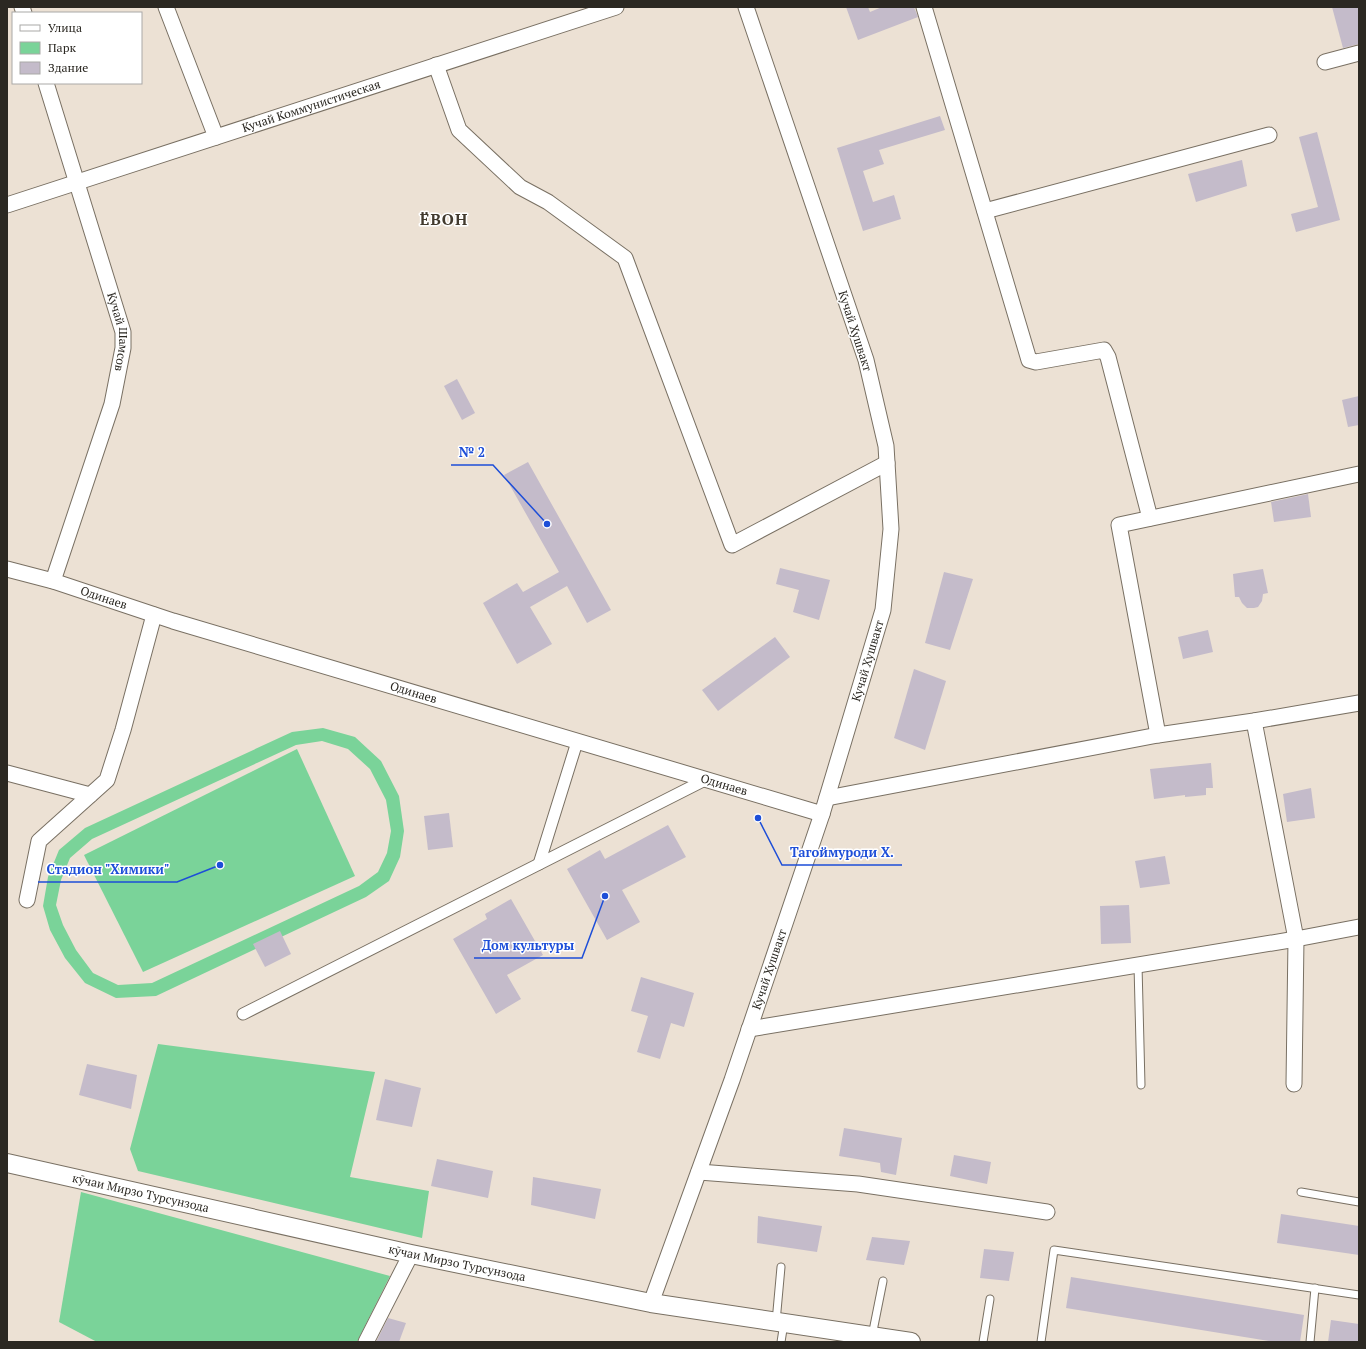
<svg xmlns="http://www.w3.org/2000/svg" width="1366" height="1349" font-family="'PT Serif',serif">
<style>
.green{fill:#7ad399;fill-rule:evenodd}
.building{fill:#c4bbca}
.lines{fill:none;stroke-linecap:round;stroke-linejoin:round}
.service-casing{stroke:#797063;stroke-width:9}
.pedestrian-casing{stroke:#797063;stroke-width:13}
.minor-casing{stroke:#797063;stroke-width:17}
.tertiary-casing{stroke:#797063;stroke-width:20}
.service{stroke:#fff;stroke-width:7}
.pedestrian{stroke:#fff;stroke-width:11}
.minor{stroke:#fff;stroke-width:15}
.tertiary{stroke:#fff;stroke-width:18}
.labels{text-anchor:middle;stroke-width:3;stroke-linejoin:round;paint-order:stroke}
.street-label{font-size:12px;fill:#2b2822;stroke:#fff}
.district-label{font-size:16px;font-weight:bold;letter-spacing:1px;fill:#423a2e;stroke:#fff}
.leader{fill:none;stroke:#1d4ed8;stroke-width:1.5}
.callout-dot{fill:#1d4ed8;stroke:#fff;stroke-width:1.5}
.callout-label{font-size:13px;text-anchor:middle;font-weight:bold;fill:#1d4ed8;stroke:#fff;stroke-width:3;stroke-linejoin:round;paint-order:stroke}
</style>
<rect width="100%" height="100%" fill="#ece1d4"/>
<g class="green">
<path d="M323,728L355,737L381,761L399,796L404,831L400,857L389,881L366,897L156,996L116,998L85,983L65,958L50,930L43,906L48,877L59,850L85,828L292,732ZM322,741L348,749L370,769L386,800L391,831L387,853L378,872L359,886L152,983L118,985L93,973L76,950L63,925L56,905L61,880L70,858L92,839L296,745Z"/>
<path d="M297,749L355,876L143,972L84,855Z"/>
<path d="M158,1044L375,1072L350,1177L429,1191L422,1238L138,1171L130,1149Z"/>
<path d="M81,1192L390,1276L357,1342H97L59,1322Z"/>
</g>
<g class="building">
<path d="M846,7H868L870,12L882,7H914L918,17L858,40Z"/>
<path d="M1332,7H1359V44L1343,48Z"/>
<path d="M940,116L945,130L879,150L884,164L863,171L873,202L894,195L901,219L863,231L837,148Z"/>
<path d="M1317,132L1340,220L1296,232L1291,214L1318,207L1299,137Z"/>
<path d="M1242,160L1247,186L1196,202L1188,174Z"/>
<path d="M457,379L475,413L462,420L444,386Z"/>
<path d="M1359,396V425L1348,427L1342,400Z"/>
<path d="M528,462L611,610L587,623L567,586L530,607L552,644L517,664L483,603L517,583L523,592L559,572L504,475Z"/>
<path d="M1308,494L1311,517L1274,522L1271,502Z"/>
<path d="M780,568L830,580L819,620L793,612L799,590L776,584Z"/>
<path d="M1263,569L1268,593L1263,594L1262,601L1258,607L1254,608H1247L1242,603L1239,597H1235L1233,574Z"/>
<path d="M944,572L973,579L950,650L925,643Z"/>
<path d="M1208,630L1213,652L1183,659L1178,637Z"/>
<path d="M775,637L790,657L718,711L702,690Z"/>
<path d="M914,669L946,681L925,750L894,738Z"/>
<path d="M1211,763L1213,788H1206V795L1185,797V795L1154,799L1150,769Z"/>
<path d="M1311,788L1315,818L1287,822L1283,794Z"/>
<path d="M449,813L453,847L428,850L424,816Z"/>
<path d="M668,825L686,857L622,890L640,922L607,940L567,869L600,850L605,859Z"/>
<path d="M1165,856L1170,884L1140,888L1135,861Z"/>
<path d="M511,899L543,955L507,975L521,999L496,1014L453,939L487,919L485,914Z"/>
<path d="M1129,905L1131,943L1101,944L1100,906Z"/>
<path d="M280,931L291,954L265,967L253,944Z"/>
<path d="M641,977L694,993L684,1027L671,1023L660,1059L637,1052L648,1016L631,1011Z"/>
<path d="M87,1064L137,1075L131,1109L79,1095Z"/>
<path d="M385,1079L421,1088L412,1127L376,1120Z"/>
<path d="M844,1128L902,1138L896,1175L881,1172L880,1163L839,1156Z"/>
<path d="M954,1155L991,1162L987,1184L950,1176Z"/>
<path d="M437,1159L493,1171L488,1198L431,1186Z"/>
<path d="M533,1177L601,1189L595,1219L531,1205Z"/>
<path d="M1281,1214L1359,1226V1255L1277,1243Z"/>
<path d="M758,1216L822,1226L817,1252L757,1243Z"/>
<path d="M872,1237L910,1241L904,1265L866,1260Z"/>
<path d="M984,1249L1014,1252L1009,1281L980,1278Z"/>
<path d="M1071,1277L1304,1315L1300,1342H1275L1066,1308Z"/>
<path d="M388,1318L406,1323L399,1342H376Z"/>
<path d="M1331,1320L1359,1324V1342H1328Z"/>
</g>
<g class="lines">
<g class="service-casing">
<g id="service">
<path d="M1138,965L1141,1085"/>
<path d="M1301,1192L1359,1202"/>
<path d="M776,1322L781,1267"/>
<path d="M872,1336L883,1281"/>
<path d="M781,1342L784,1323"/>
<path d="M983,1342L990,1299"/>
<path d="M1041,1342L1054,1250L1359,1295"/>
<path d="M1310,1342L1315,1288"/>
</g>
</g>
<g class="pedestrian-casing">
<g id="pedestrian">
<path d="M539,864L577,742"/>
<path d="M243,1014L705,780"/>
</g>
</g>
<g class="minor-casing">
<g id="minor">
<path d="M22,7L24,13"/>
<path d="M166,7L216,137"/>
<path d="M924,7L1029,360L1036,362L1104,350L1108,357L1150,518"/>
<path d="M1325,62L1359,53"/>
<path d="M436,65L459,130L520,187L548,202L625,258L732,545L887,463"/>
<path id="s1" d="M46,83L123,332V348L112,404L53,581"/>
<path id="s2" d="M7,205L616,7"/>
<path d="M985,211L1269,135"/>
<path id="s3" d="M7,569L53,581L173,621L822,814"/>
<path d="M1254,721L1296,939L1294,1084"/>
<path d="M1158,735L1119,525L1359,474"/>
<path d="M7,773L90,795"/>
<path d="M827,798L1158,735L1254,721L1359,703"/>
<path d="M27,900L39,841L107,780L123,730L154,615"/>
<path d="M749,1029L1296,939L1359,927"/>
<path d="M699,1172L858,1184L1047,1212"/>
<path id="s4" d="M651,1303L732,1080L822,814L883,610L891,529L886,446L866,360L746,7"/>
<path d="M366,1342L411,1254"/>
</g>
</g>
<g class="tertiary-casing">
<g id="tertiary">
<path id="s5" d="M7,1163L411,1254L651,1303L911,1342"/>
</g>
</g>
<use href="#service" class="service"/>
<use href="#pedestrian" class="pedestrian"/>
<use href="#minor" class="minor"/>
<use href="#tertiary" class="tertiary"/>
</g>
<g class="labels">
<g class="street-label">
<text dy="4" stroke="none"><textPath href="#s2" startOffset="320">Кучай Коммунистическая</textPath></text>
<text transform="translate(855 331) rotate(72)" y="4">Кучай Хушвакт</text>
<text dy="4" stroke="none"><textPath href="#s1" startOffset="260">Кучай Шамсов</textPath></text>
<text dy="4" stroke="none"><textPath href="#s3" startOffset="101">Одинаев</textPath></text>
<text dy="4" stroke="none"><textPath href="#s4" startOffset="678">Кучай Хушвакт</textPath></text>
<text dy="4" stroke="none"><textPath href="#s3" startOffset="425">Одинаев</textPath></text>
<text dy="4" stroke="none"><textPath href="#s3" startOffset="749">Одинаев</textPath></text>
<text dy="4" stroke="none"><textPath href="#s4" startOffset="354">Кучай Хушвакт</textPath></text>
<text dy="4" stroke="none"><textPath href="#s5" startOffset="137">кӯчаи Мирзо Турсунзода</textPath></text>
<text dy="4" stroke="none"><textPath href="#s5" startOffset="461">кӯчаи Мирзо Турсунзода</textPath></text>
</g>
<g class="district-label">
<text x="444" y="225">ЁВОН</text>
</g>
</g>
<path class="leader" d="M547 524L493 465H451M758 818L782 865H902M220 865L177 882H38M605 896L582 958H474"/>
<g class="callout-dot">
<circle cx="547" cy="524" r="4"/>
<circle cx="758" cy="818" r="4"/>
<circle cx="220" cy="865" r="4"/>
<circle cx="605" cy="896" r="4"/>
</g>
<g class="callout-label">
<text x="472" y="457">№ 2</text>
<text x="842" y="857">Тагоймуроди Х.</text>
<text x="108" y="874">Стадион "Химики"</text>
<text x="528" y="950">Дом культуры</text>
</g>
<rect width="1366" height="1349" fill="none" stroke="#2b2822" stroke-width="16"/>
<rect x="12" y="12" width="130" height="72" fill="#ffffff" stroke="#aaa9a7"/>
<rect x="20" y="25" width="20" height="6" fill="#ffffff" stroke="#aaa9a7"/>
<text x="48" y="32" font-size="12" fill="#2b2822">Улица</text>
<rect x="20" y="42" width="20" height="12" fill="#7ad399" stroke="#aaa9a7"/>
<text x="48" y="52" font-size="12" fill="#2b2822">Парк</text>
<rect x="20" y="62" width="20" height="12" fill="#c4bbca" stroke="#aaa9a7"/>
<text x="48" y="72" font-size="12" fill="#2b2822">Здание</text>
</svg>
